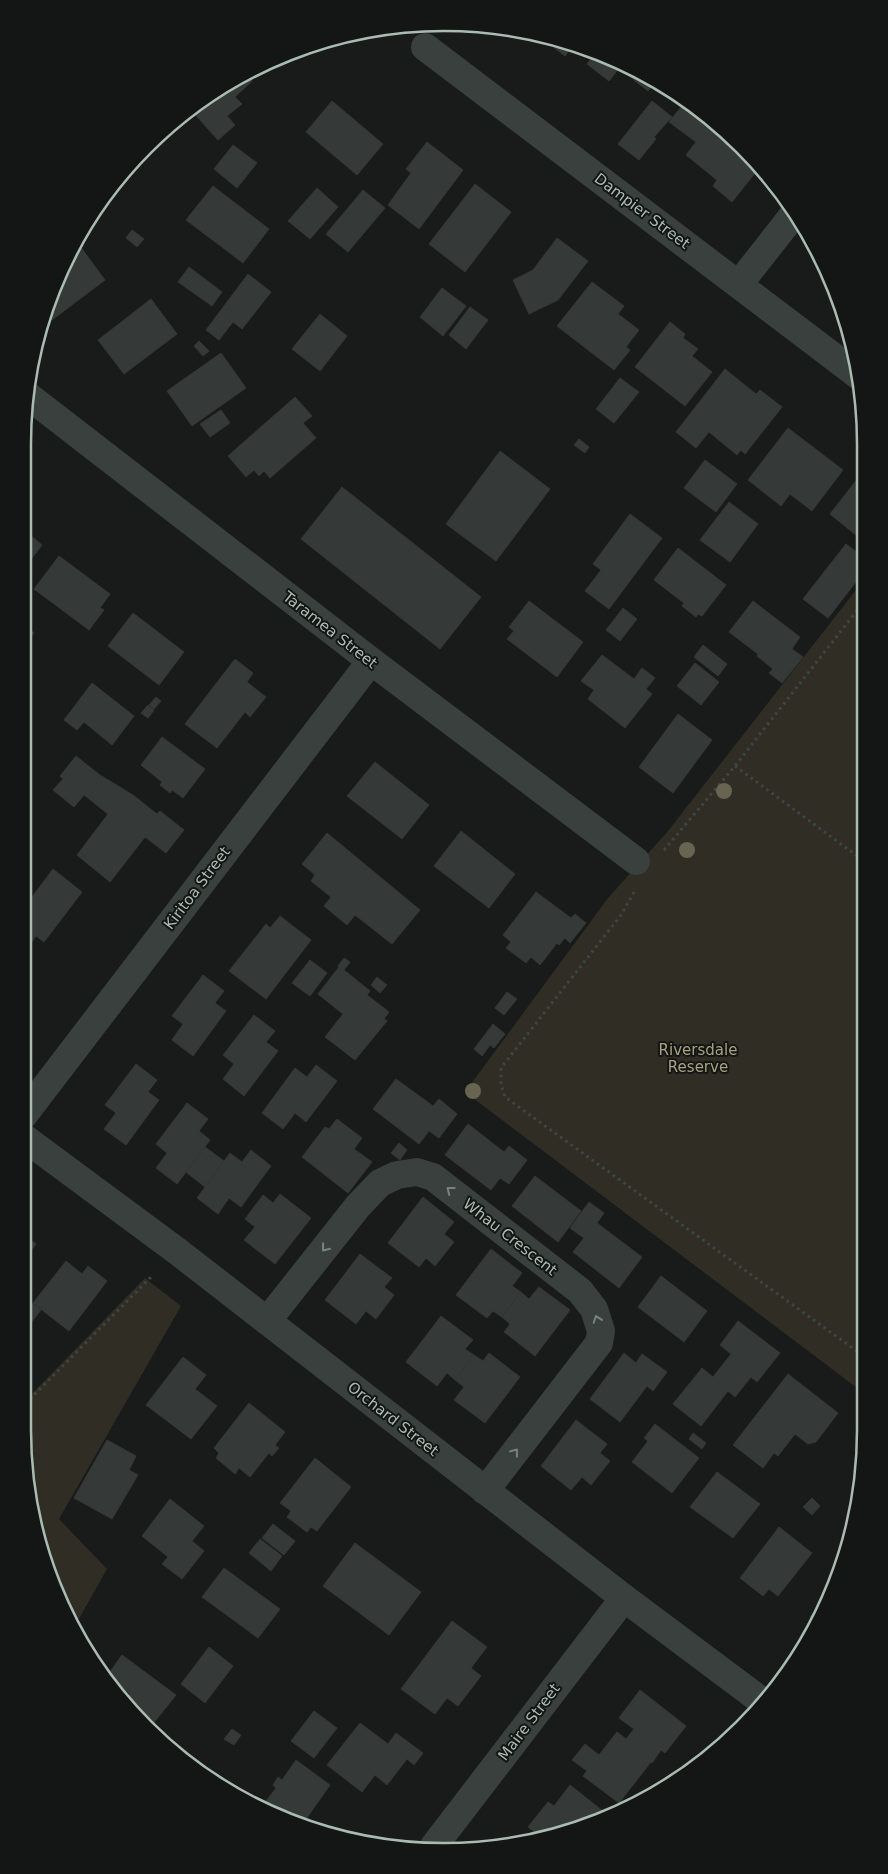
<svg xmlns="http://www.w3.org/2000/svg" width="888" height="1874" font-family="'DejaVu Sans',sans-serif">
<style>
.green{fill:#2f2d24}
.building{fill:#353a39;stroke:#323736}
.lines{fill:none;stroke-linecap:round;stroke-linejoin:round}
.path{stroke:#3f4743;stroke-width:3;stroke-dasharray:2.5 4;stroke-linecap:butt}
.street{stroke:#39403e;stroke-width:28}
.tree{fill:#676552}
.oneway{stroke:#77847e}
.labels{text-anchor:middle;stroke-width:4;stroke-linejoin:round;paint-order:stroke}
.street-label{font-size:15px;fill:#aabbb2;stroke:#131615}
.park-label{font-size:15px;fill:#a8a180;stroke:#131615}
.rim{fill:none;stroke:#aabbb2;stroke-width:2.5}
</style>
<rect width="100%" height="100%" fill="#181b1a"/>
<g class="green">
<path d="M863,581L865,1394L465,1092L608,898L668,831Z"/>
<path d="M145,1278L181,1306L59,1519L107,1569L76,1624L45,1566L23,1430V1403Z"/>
</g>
<g class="building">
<path d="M535,33L573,45L565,56Z"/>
<path d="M596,52L606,55L654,83L648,91L619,68L609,81L587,64Z"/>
<path d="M246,74L252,81L235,97L242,104L227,116L235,125L218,140L190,109L210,93Z"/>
<path d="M332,101L383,144L357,175L306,132Z"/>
<path d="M652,101L672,117L654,137L656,139L639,160L618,144Z"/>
<path d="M686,101L710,119L759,168L732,202L713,186L717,180L686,155L696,142L669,122Z"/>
<path d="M427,142L463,170L419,229L388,205L411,173L406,169Z"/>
<path d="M233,145L257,163L237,188L214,169Z"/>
<path d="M475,184L511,212L465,272L429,244Z"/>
<path d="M213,186L269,229L243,263L186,220Z"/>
<path d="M317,188L338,207L310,239L288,221Z"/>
<path d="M363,190L385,208L348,252L326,234Z"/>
<path d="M132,230L144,239L137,247L126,238Z"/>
<path d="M557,238L588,261L558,300L529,314L513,280L533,270Z"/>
<path d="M80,246L105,280L52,320L46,312L55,282L71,252Z"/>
<path d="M189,267L222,292L212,306L178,282Z"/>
<path d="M248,274L271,292L242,329L233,322L219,340L206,330Z"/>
<path d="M592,282L624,306L618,314L639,330L626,347L630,350L614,370L557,326Z"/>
<path d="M442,288L466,306L443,336L420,317Z"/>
<path d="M151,299L177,334L124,374L98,340Z"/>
<path d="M470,307L488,320L466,349L449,335Z"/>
<path d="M320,314L347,336L320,371L292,349Z"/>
<path d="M670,322L685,334L683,338L698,349L692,356L712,372L685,406L635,367Z"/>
<path d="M199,341L209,351L203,356L194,346Z"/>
<path d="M221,353L246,388L192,426L167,391Z"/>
<path d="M725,369L756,394L760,390L782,407L745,454L741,450L737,455L709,432L696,448L676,432Z"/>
<path d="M620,378L639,392L614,423L596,409Z"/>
<path d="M295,397L312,416L303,423L316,438L270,478L264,471L259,476L254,470L246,477L228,456Z"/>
<path d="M221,410L230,423L210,437L200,424Z"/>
<path d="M788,428L843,470L812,511L790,494L781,506L748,480Z"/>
<path d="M579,439L589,447L585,453L574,445Z"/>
<path d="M500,451L550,489L496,561L446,524Z"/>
<path d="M705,460L737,484L716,512L684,488Z"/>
<path d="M862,473V540L830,514Z"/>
<path d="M342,487L481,597L440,649L301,539Z"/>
<path d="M729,502L758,524L730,562L700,540Z"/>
<path d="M630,514L662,538L609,609L585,591L601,570L593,564Z"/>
<path d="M23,529L42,545L23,570Z"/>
<path d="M846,544L862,556V574L828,618L803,599Z"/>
<path d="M678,548L726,585L702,616L698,614L696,617L682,606L684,603L654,580Z"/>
<path d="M59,556L110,594L100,608L104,610L89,630L34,589Z"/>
<path d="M529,601L583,642L557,677L507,639L514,631L509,627Z"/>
<path d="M753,601L800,637L792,649L803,657L782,683L769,673L773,669L757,656L758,654L729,632Z"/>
<path d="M623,608L637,619L620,641L606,630Z"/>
<path d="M133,613L184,652L159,685L108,646Z"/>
<path d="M23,624L34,633L23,648Z"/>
<path d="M703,645L727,664L718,676L694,657Z"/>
<path d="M602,655L634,679L642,668L655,678L646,689L652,694L625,728L588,699L594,690L581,681Z"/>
<path d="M235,659L253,673L247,682L266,697L250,717L245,712L217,748L185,724Z"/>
<path d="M695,663L719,682L701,705L677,686Z"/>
<path d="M23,679L30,684L23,694Z"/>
<path d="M92,683L134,716L112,745L84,722L77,730L64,720Z"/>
<path d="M156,697L161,701L154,709L149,705Z"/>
<path d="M148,705L154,710L148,718L141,713Z"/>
<path d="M678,714L712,740L673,793L639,767Z"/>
<path d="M162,737L205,769L183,798L172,790L170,793L160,785L162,782L141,765Z"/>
<path d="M76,756L100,775L133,795L157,814L160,811L184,830L166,853L145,837L110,882L77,855L108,814L84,795L74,807L53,790L63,779L60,776Z"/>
<path d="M375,762L429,805L402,839L347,796Z"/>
<path d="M461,831L515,874L489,908L434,866Z"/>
<path d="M327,833L420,910L392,944L355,915L347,925L324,906L331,897L311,881L315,875L302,864Z"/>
<path d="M53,869L82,892L44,942L36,936L23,954V909Z"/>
<path d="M536,892L571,918L575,914L586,923L570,943L565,938L559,945L557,943L540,965L531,957L526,963L506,948L511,942L503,935Z"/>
<path d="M280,916L311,940L266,999L229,971L266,924L270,928Z"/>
<path d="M23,957L32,965L23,977Z"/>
<path d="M344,958L350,962L344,970L370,991L367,995L389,1012L384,1019L387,1021L355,1060L325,1037L343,1014L318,994L339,967L338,966Z"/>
<path d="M310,960L327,973L310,996L292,983Z"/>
<path d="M203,975L224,991L215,1003L226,1011L193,1056L172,1040L183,1024L172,1016Z"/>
<path d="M377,977L387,985L380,993L371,985Z"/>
<path d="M507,992L517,999L504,1015L495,1008Z"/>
<path d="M254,1015L275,1031L266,1042L278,1051L244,1096L223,1079L234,1064L223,1055Z"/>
<path d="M493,1024L505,1034L494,1048L490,1045L482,1056L474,1049Z"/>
<path d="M136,1064L157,1080L148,1092L159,1100L126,1145L104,1129L116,1113L105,1105Z"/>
<path d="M316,1065L337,1081L306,1122L295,1113L283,1129L262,1113L295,1068L307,1077Z"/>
<path d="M396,1079L433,1106L439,1099L457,1114L439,1138L429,1131L419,1144L373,1109Z"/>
<path d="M187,1103L208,1119L199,1131L210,1140L177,1184L156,1168L167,1153L156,1144Z"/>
<path d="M337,1119L362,1138L354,1149L372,1162L348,1193L302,1157L325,1127L329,1129Z"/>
<path d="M468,1124L504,1152L509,1146L527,1160L509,1184L500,1178L491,1190L445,1155Z"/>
<path d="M399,1143L407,1150L400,1160L391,1153Z"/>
<path d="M205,1147L224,1161L205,1187L186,1172Z"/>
<path d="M251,1150L271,1166L241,1207L229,1198L218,1214L197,1198L230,1153L242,1162Z"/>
<path d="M535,1176L581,1211L558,1242L512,1206Z"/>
<path d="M280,1194L311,1218L275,1264L244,1240L255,1227L245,1219L263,1195L273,1203Z"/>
<path d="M423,1197L454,1222L444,1234L454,1242L435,1266L426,1258L419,1267L388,1243Z"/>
<path d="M589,1202L604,1213L597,1223L642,1257L619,1288L573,1252L584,1238L570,1228Z"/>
<path d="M23,1234L36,1244L23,1261Z"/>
<path d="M491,1249L522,1273L512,1286L521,1292L502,1317L493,1311L487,1318L456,1295Z"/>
<path d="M360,1254L392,1278L384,1287L394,1295L376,1319L366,1311L356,1324L325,1300Z"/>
<path d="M66,1261L82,1274L88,1266L107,1281L69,1331L33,1303Z"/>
<path d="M661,1276L707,1311L684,1342L638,1307Z"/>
<path d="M539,1287L570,1310L535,1356L504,1332L510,1324L502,1317L521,1292L529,1299Z"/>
<path d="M23,1296L41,1310L23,1333Z"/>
<path d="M441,1316L473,1340L465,1349L474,1355L455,1380L447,1373L437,1386L406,1362Z"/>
<path d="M738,1321L780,1353L757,1382L751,1377L735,1397L728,1391L701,1426L673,1404L702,1368L713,1377L731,1354L720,1345Z"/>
<path d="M489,1353L520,1377L485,1423L454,1400L464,1387L455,1380L474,1355L483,1361Z"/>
<path d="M624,1353L636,1363L642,1354L667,1372L653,1391L647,1386L620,1422L590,1399Z"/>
<path d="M183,1357L206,1375L195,1389L217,1406L191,1439L146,1405Z"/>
<path d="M788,1374L838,1413L816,1442L808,1444L795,1434L778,1456L774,1453L763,1468L733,1445Z"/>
<path d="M249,1403L285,1432L275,1445L279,1448L272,1456L269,1453L250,1477L239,1468L235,1474L216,1458L219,1453L214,1448Z"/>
<path d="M576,1420L607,1444L600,1453L610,1461L591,1485L582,1477L571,1490L541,1466Z"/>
<path d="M655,1424L699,1458L672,1493L632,1462L648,1441L644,1438Z"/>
<path d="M693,1433L706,1443L702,1449L689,1439Z"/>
<path d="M107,1440L136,1456L129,1470L138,1475L112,1519L74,1498Z"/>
<path d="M315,1458L351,1487L317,1531L311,1527L307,1532L287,1517L291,1511L280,1503Z"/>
<path d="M717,1472L760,1504L733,1538L690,1507Z"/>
<path d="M812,1498L820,1506L812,1515L803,1507Z"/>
<path d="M170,1499L204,1526L192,1541L204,1551L182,1579L162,1564L168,1557L142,1536Z"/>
<path d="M273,1524L295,1541L284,1555L262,1538Z"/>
<path d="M779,1527L812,1553L778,1596L769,1589L763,1596L740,1578Z"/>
<path d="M260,1539L282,1556L271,1571L249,1553Z"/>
<path d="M355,1543L421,1592L389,1635L323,1586Z"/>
<path d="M224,1568L280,1609L258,1638L202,1597Z"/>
<path d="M838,1575L833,1592L817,1622L810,1617L822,1603L819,1600Z"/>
<path d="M452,1621L487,1647L471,1668L481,1676L458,1706L447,1698L435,1714L401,1689Z"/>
<path d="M209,1647L233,1666L205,1703L181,1684Z"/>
<path d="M122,1655L176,1695L149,1729L124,1702L130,1694L107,1676Z"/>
<path d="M640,1690L686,1726L665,1753L661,1750L652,1763L651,1762L619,1803L583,1776L587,1771L572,1760L585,1744L599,1755L617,1732L626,1739L634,1729L619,1718Z"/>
<path d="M314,1711L337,1728L314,1758L291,1741Z"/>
<path d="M360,1723L388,1744L396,1733L423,1753L414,1765L407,1759L387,1785L375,1775L362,1792L327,1765Z"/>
<path d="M232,1729L241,1735L234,1745L224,1739Z"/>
<path d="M296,1760L330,1785L304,1822L263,1805L276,1788L273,1785L278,1777L282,1780Z"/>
<path d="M570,1785L608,1815L539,1836L528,1827L548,1802L554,1806Z"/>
</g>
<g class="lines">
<g class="path">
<path d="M735,766L864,861"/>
<path d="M664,850L735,766L863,603"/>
<path d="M634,892L621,915L501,1068V1084L505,1097L865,1357"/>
<path d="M23,1410L30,1399L151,1277"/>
</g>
<g class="street">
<path d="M425,47L859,376"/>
<path d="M739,284L794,214"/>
<path d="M27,395L371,661L636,861"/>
<path d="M23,1116L371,661"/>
<path d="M23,1137L177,1251L624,1598L763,1702"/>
<path d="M267,1321L358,1206L380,1183L397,1175L417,1172L433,1177L580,1291L594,1309L601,1331L599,1343L485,1491"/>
<path d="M434,1846L624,1598"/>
</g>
</g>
<g class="tree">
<circle cx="724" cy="791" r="8"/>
<circle cx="687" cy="850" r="8"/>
<circle cx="473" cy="1091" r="8"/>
</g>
<defs><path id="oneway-chevron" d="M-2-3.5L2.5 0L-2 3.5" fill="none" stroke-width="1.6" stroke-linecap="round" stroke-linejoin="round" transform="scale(1.25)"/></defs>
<g class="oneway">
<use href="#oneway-chevron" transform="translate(450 1190) rotate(-142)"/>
<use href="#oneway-chevron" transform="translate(325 1248) rotate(128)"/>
<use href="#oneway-chevron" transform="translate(597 1319) rotate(-109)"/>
<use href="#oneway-chevron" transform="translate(515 1452) rotate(-53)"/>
</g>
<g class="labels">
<g class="street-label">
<text transform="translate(642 211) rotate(37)" y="5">Dampier Street</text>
<text transform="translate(330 630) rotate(38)" y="5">Taramea Street</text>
<text transform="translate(197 888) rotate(-53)" y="5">Kiritoa Street</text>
<text transform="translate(510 1237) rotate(38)" y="5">Whau Crescent</text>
<text transform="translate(393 1419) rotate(38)" y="5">Orchard Street</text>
<text transform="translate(529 1722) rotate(-53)" y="5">Maire Street</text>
</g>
<g class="park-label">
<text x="698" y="1055">Riversdale<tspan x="698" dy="17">Reserve</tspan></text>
</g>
</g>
<path d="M0 0H888V1874H0ZM444 31H444A413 413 0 0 1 857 444V1430A413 413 0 0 1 444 1843H444A413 413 0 0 1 31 1430V444A413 413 0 0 1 444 31Z" fill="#131615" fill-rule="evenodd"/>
<path class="rim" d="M444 31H444A413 413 0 0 1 857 444V1430A413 413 0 0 1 444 1843H444A413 413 0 0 1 31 1430V444A413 413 0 0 1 444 31Z"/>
</svg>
